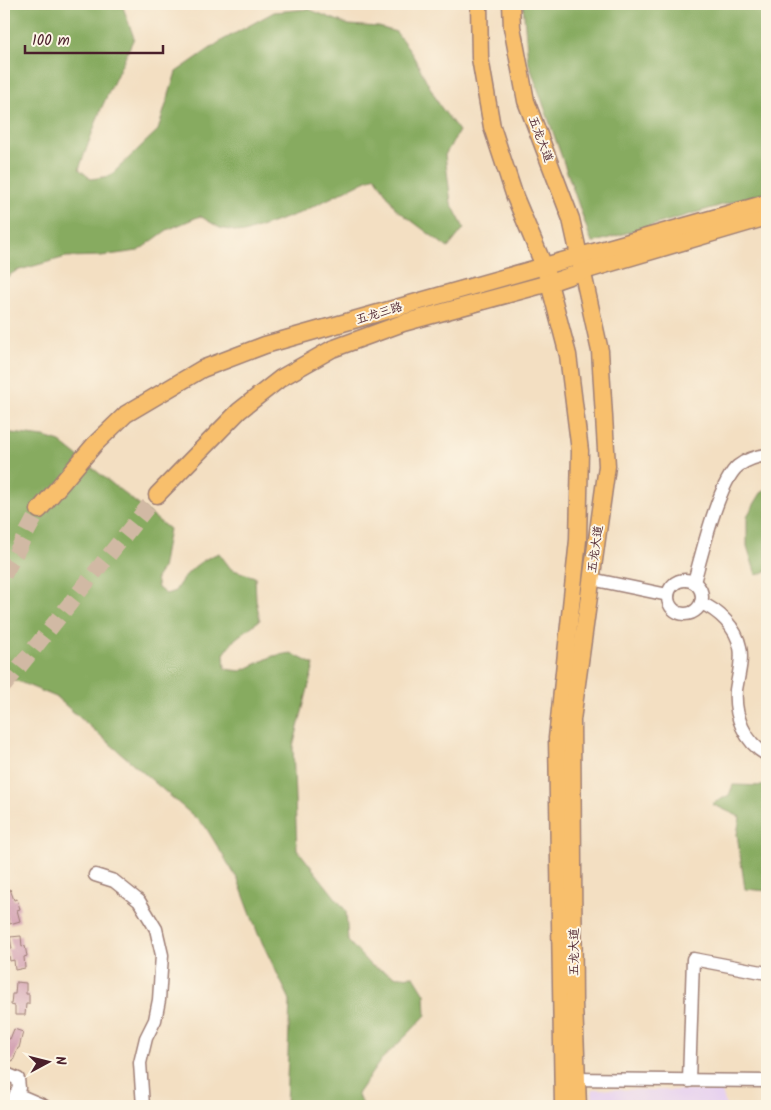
<svg xmlns="http://www.w3.org/2000/svg" width="771" height="1110" font-family="Kalam,'LXGW WenKai TC',sans-serif">
<style>
.built{fill:#e7d2ef}
.forest{fill:#87ab60;stroke:#686546}
.building{fill:#d19db0}
.lines{fill:none;stroke-linecap:round;stroke-linejoin:round}
.major-tunnel{stroke:#d1b9a4;stroke-width:16;stroke-dasharray:16 8;stroke-linecap:butt}
.minor-casing{stroke:#9e7f76;stroke-width:15}
.major-casing{stroke:#9e7f76;stroke-width:19}
.minor{stroke:#fff;stroke-width:12}
.major{stroke:#f8bf6c;stroke-width:16}
.labels{text-anchor:middle;stroke-width:4;stroke-linejoin:round;paint-order:stroke}
.street-label{font-size:12px;fill:#4a1f2b;stroke:#fcf5e5}
</style>
<rect width="100%" height="100%" fill="#fcf5e5"/>
<filter id="ink" filterUnits="userSpaceOnUse"><feTurbulence type="fractalNoise" baseFrequency=".02" numOctaves="2"/><feDisplacementMap in="SourceGraphic" scale="10" xChannelSelector="R" yChannelSelector="G"/><feConvolveMatrix kernelMatrix="1 2 1 2 8 2 1 2 1" color-interpolation-filters="sRGB"/></filter>
<filter id="wash" filterUnits="userSpaceOnUse"><feTurbulence type="fractalNoise" baseFrequency=".0096" numOctaves="4" result="noise"/><feDisplacementMap in="SourceGraphic" scale="20" xChannelSelector="R" yChannelSelector="G"/><feGaussianBlur stdDeviation="1.12" result="paint"/><feColorMatrix in="noise" values="0 0 0 0 0 0 0 0 0 0 0 0 0 0 0 0 0 1.4 0 .05"/><feComposite in="paint" operator="in"/></filter>
<g filter="url(#wash)">
<rect width="100%" height="100%" fill="#f3dfc2"/>
<path class="built" d="M592,1089L722,1091L726,1106H593Z"/>
<g class="forest">
<path d="M4,4H115L123,7L134,38L101,109L79,169L91,179L110,176L158,130L176,72L221,41L274,12L308,9L349,25L379,27L396,32L410,50L440,106L459,131L445,155L451,203L464,228L448,248L396,209L375,176L300,213L244,233L220,228L200,216L167,230L138,251L101,256L66,257L16,271L4,279Z"/>
<path d="M523,4H767V192L592,243L528,61Z"/>
<path d="M4,432L44,437L60,442L169,529L162,569L156,578L158,588L166,594L175,591C186,572 198,561 219,553L231,569L255,577L256,600L260,620L235,639L224,654L225,669L241,671L273,656L291,653L314,665L293,747L297,849L346,911L348,941L370,965L397,977L414,976L425,994L426,1015L408,1034L381,1060L357,1094L364,1106H286L290,1000L258,934L238,880L205,826L56,697L10,678L4,674Z"/>
<path d="M767,489V572L756,575L747,546V516L761,493Z"/>
<path d="M733,785L767,786V891L745,889L737,834L740,817L712,804L729,795Z"/>
</g>
<g id="blocks">
<g class="building">
<path d="M10,889L14,900L17,899L20,909L17,910L20,921L10,924L7,915L4,916V892Z"/>
<path d="M21,936L22,947L25,946L27,956L24,957L25,968L15,970L14,960L10,961L8,949H12L10,937Z"/>
<path d="M16,982L26,983V994H29V1004H26L25,1015H15V1006L11,1005L12,994H15Z"/>
<path d="M14,1029L23,1032L19,1048H18L13,1061L4,1058V1037L10,1039Z"/>
</g>
</g>
</g>
<g filter="url(#ink)">
<use href="#blocks" fill-opacity="0" stroke="#9e7f76" stroke-width="1"/>
<g class="lines">
<g class="major-tunnel">
<path d="M4,575L39,510"/>
<path d="M4,686L157,495"/>
</g>
<g class="minor-casing">
<g id="minor">
<path d="M591,579L668,595"/>
<circle cx="685" cy="597" r="17"/>
<path d="M694,582C701,557 719,481 738,466C746,460 758,456 767,455"/>
<path d="M701,603C719,611 736,627 740,647C743,661 738,676 736,690C734,715 744,742 767,755"/>
<path d="M95,875L114,881L139,901L156,929L162,955L159,1000L155,1020L146,1038L140,1063L143,1106"/>
<path d="M4,1073L18,1079L19,1088L10,1106"/>
<path d="M570,1079L767,1081"/>
<path d="M689,1081L693,959L767,973"/>
<path d="M16,1094L44,1106"/>
</g>
</g>
<g class="major-casing">
<g id="major">
<path d="M479,4L480,58L492,127L515,197L544,266L549,283L568,355L580,451L578,540L557,738L563,1106"/>
<path d="M511,4L512,27L526,101L571,219L600,351L607,466L572,720L574,1004L578,1106"/>
<path d="M157,495L239,411L281,378L332,349L403,323L549,283L584,271L767,217"/>
<path d="M39,510L95,444L126,414L202,369L265,345L767,203"/>
</g>
</g>
<use href="#minor" class="minor"/>
<use href="#major" class="major"/>
</g>
</g>
<g class="labels">
<g class="street-label">
<text transform="translate(541 139) rotate(69)" y="4">五龙大道</text>
<text transform="translate(379 313) rotate(-17)" y="4">五龙三路</text>
<text transform="translate(595 549) rotate(-82)" y="4">五龙大道</text>
<text transform="translate(574 952) rotate(-90)" y="4">五龙大道</text>
</g>
</g>
<rect width="771" height="1110" fill="none" stroke="#fcf5e5" stroke-width="20"/>
<g transform="translate(48 1062) rotate(83)" stroke="#fcf5e5" stroke-width="4" paint-order="stroke">
<path d="M0-4L9 19L0 12L-9 19Z" fill="#4a1f2b"/>
<text y="-8" font-size="14" font-weight="bold" text-anchor="middle" fill="#4a1f2b">N</text>
</g>
<path d="M25 45v8h138v-8" fill="none" stroke="#4a1f2b" stroke-width="2.5"/>
<text x="32" y="45" font-size="15" fill="#4a1f2b" stroke="#fcf5e5" stroke-width="4" paint-order="stroke">100 m</text>
</svg>
